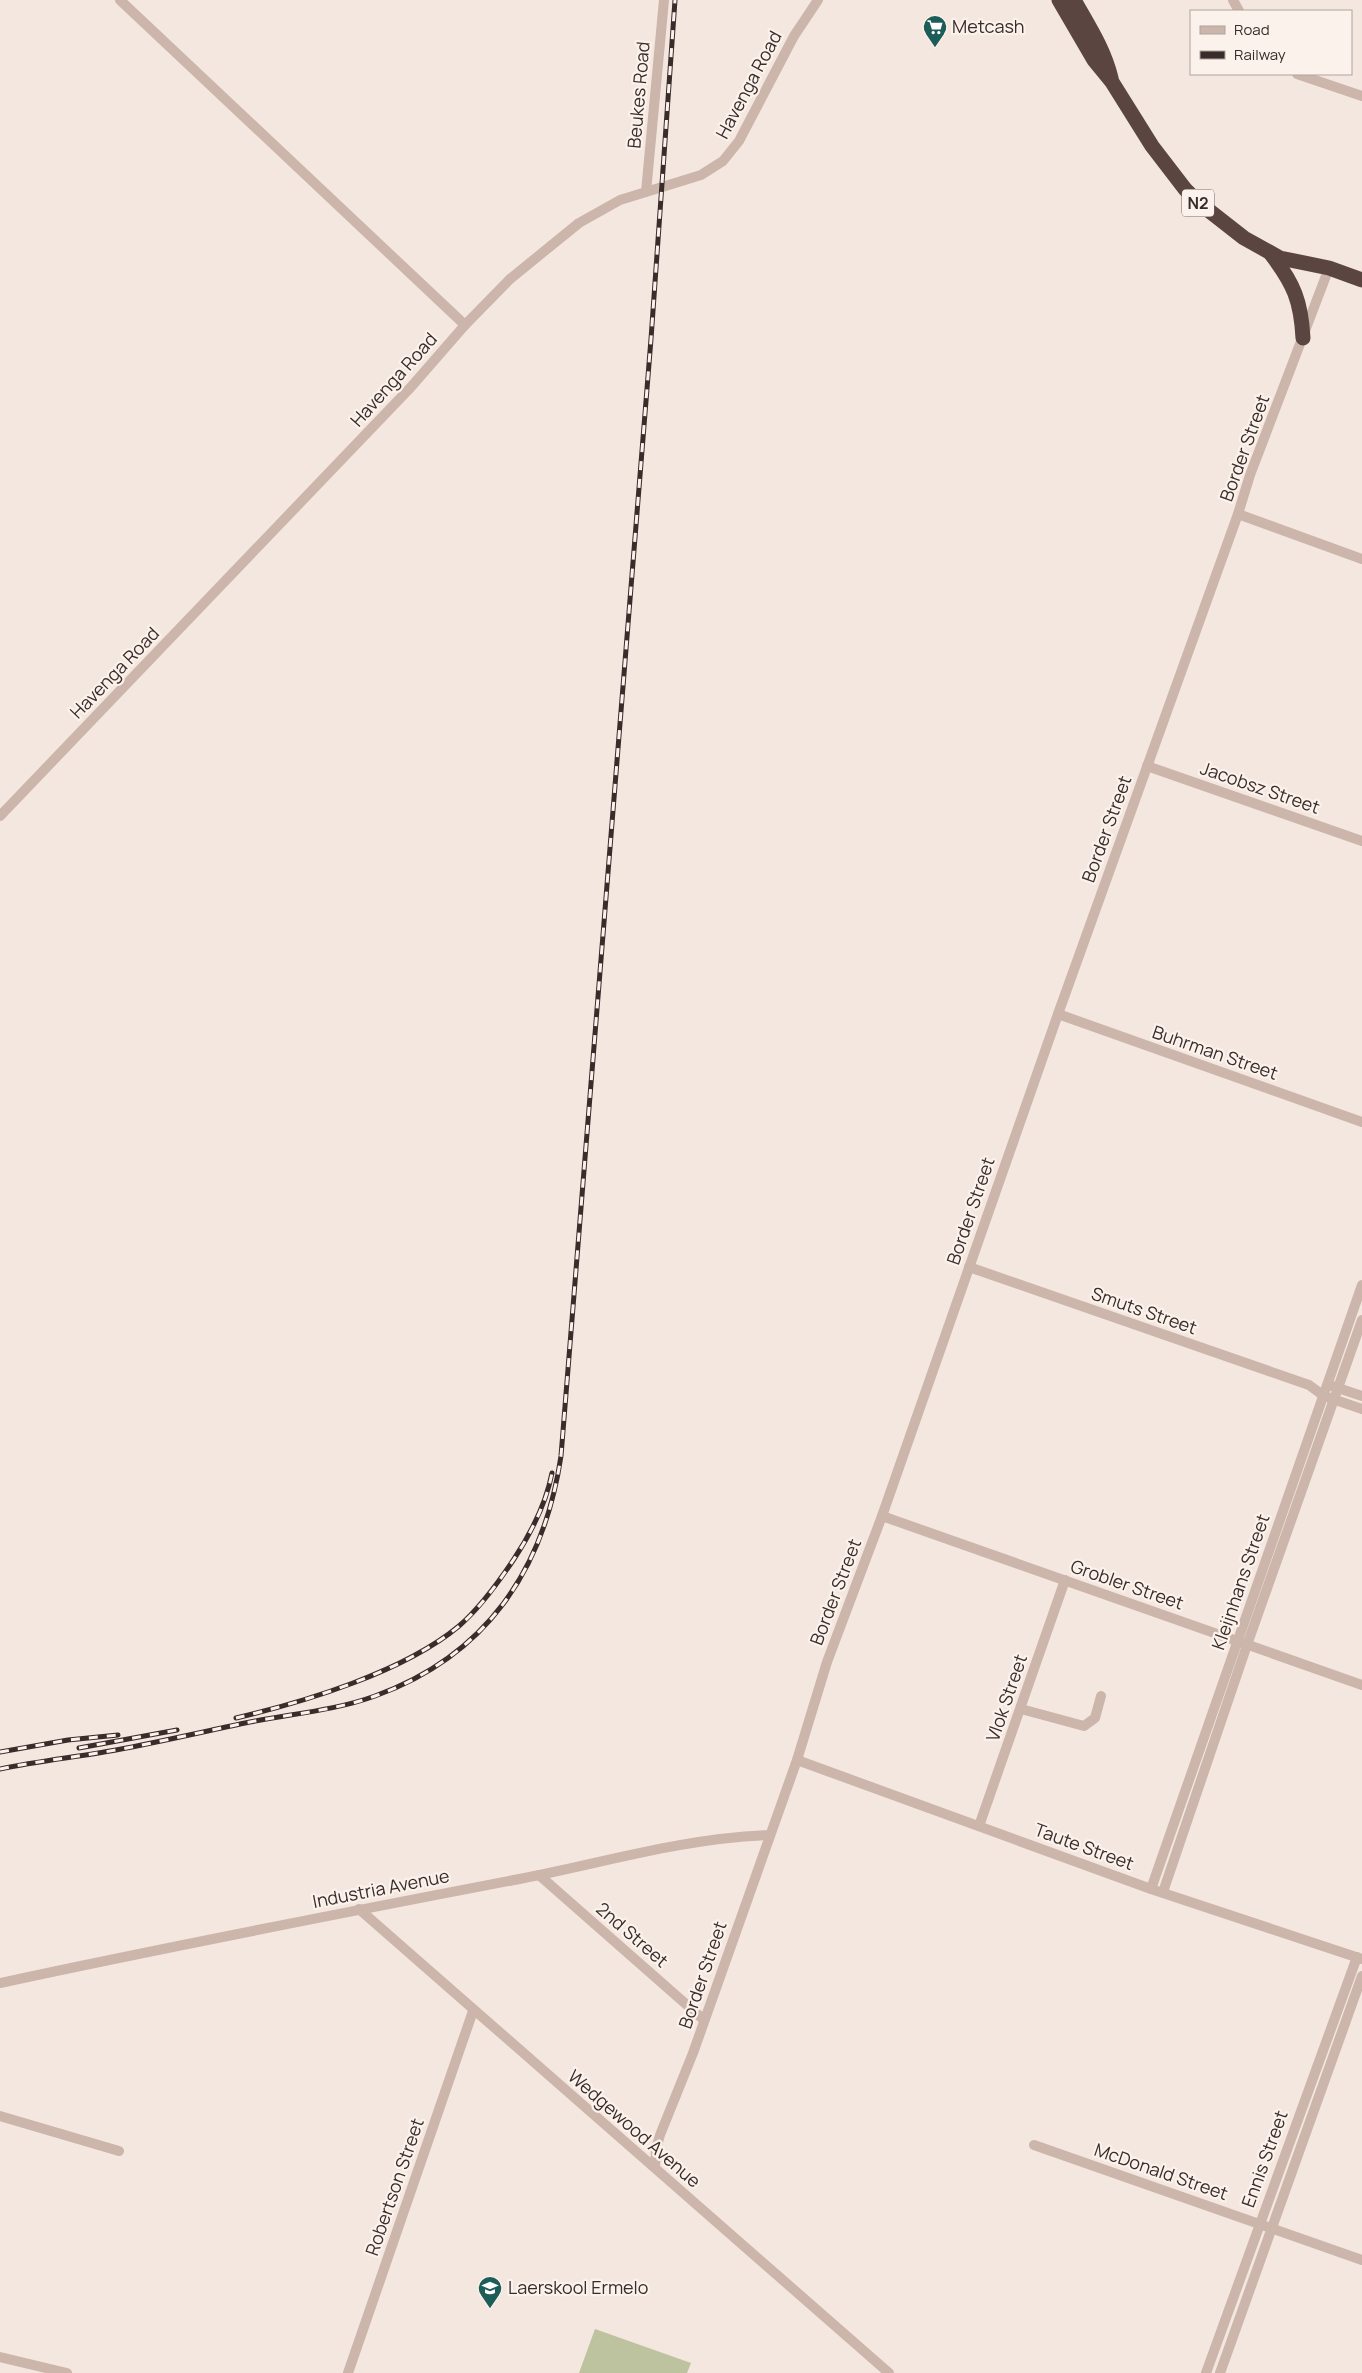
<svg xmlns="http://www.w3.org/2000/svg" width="1362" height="2373" font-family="Manrope,sans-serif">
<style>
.green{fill:#bcc39e}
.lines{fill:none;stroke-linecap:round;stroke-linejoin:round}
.minor{stroke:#ccb5aa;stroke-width:10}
.highway{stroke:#5b4540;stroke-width:15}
.rail-casing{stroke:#3a2c2a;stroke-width:5}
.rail{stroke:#fbf2ec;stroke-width:3;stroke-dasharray:9;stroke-linecap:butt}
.labels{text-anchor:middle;stroke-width:4.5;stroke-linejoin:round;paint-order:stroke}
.shield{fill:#fbf2ec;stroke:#746764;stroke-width:1}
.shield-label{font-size:16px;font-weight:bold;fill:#3a2c2a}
.poi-label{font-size:18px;fill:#3a2c2a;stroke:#fbf2ec;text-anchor:start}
.street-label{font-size:18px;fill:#3a2c2a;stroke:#fbf2ec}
</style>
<rect width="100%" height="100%" fill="#f4e7df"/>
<path class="green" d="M595,2329L691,2363L687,2373H579Z"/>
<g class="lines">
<g class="minor">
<path d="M120,0L465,325"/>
<path d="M1233,0L1239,11"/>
<path d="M1297,74L1362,96"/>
<path d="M646,192L664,0"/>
<path d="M1238,514L1362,559"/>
<path d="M1147,766L1362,841"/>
<path d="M0,816L411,387L465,325L510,279L579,223L620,200L701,175L723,161L739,141L794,36L818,0"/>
<path d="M1058,1014L1362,1122"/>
<path d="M969,1267L1309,1385L1324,1396L1362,1409"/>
<path d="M1332,1386L1362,1396"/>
<path d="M882,1516L1362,1685"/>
<path d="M1021,1709L1084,1726L1095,1718L1101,1696"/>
<path d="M797,1760L1151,1889L1362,1959"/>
<path d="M979,1826L1065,1580"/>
<path d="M539,1875L704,2020"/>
<path d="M1151,1889L1362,1285"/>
<path d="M1163,1892L1247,1645L1362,1320"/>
<path d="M359,1909L889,2373"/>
<path d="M0,1983C171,1946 342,1913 514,1880C599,1864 682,1838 769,1835"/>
<path d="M0,2116L119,2151"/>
<path d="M1034,2145L1362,2260"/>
<path d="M655,2167L656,2149L660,2135L693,2053L797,1760L827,1662L882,1516L1058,1014L1238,514L1250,475L1329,268"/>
<path d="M0,2357L67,2373"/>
<path d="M348,2373L473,2011"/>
<path d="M1206,2373L1357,1957"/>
<path d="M1220,2373L1362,1976"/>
</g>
<g class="highway">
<path d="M1059,0L1094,60L1112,82L1152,146L1185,189L1198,202L1244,238L1280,258L1329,268L1362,280"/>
<path d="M1074,0C1088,25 1104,49 1111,78"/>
<path d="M1271,254C1294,284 1301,301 1303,338"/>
</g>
<g class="rail-casing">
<g id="rail">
<path d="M236,1718C304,1702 404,1672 459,1626C480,1608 498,1583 514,1559C531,1533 546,1504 552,1473"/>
<path d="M79,1748L177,1730"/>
<path d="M0,1752L68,1740L118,1735"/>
<path d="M0,1769C38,1761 77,1757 116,1750C159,1742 202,1732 245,1723C288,1714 334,1711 375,1696C486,1656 544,1570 561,1456L651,339L675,0"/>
</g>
</g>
<use href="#rail" class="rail"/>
</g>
<defs>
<g id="supermarket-pin" transform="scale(1.25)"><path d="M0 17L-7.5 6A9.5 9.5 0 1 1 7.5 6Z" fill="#1d5d58" stroke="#fbf2ec"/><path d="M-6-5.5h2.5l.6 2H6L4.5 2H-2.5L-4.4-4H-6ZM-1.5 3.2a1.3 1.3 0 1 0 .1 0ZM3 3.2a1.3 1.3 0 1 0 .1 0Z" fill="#fff"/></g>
<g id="school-pin" transform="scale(1.25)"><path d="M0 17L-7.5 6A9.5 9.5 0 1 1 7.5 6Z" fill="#1d5d58" stroke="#fbf2ec"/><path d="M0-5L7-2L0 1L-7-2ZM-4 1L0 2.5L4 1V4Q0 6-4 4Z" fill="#fff"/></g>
</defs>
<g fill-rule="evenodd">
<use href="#supermarket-pin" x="935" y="27"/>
<use href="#school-pin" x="490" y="2288"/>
</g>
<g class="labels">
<rect class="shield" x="1182" y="189.5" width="32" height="27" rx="4"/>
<g class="shield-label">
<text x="1198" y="209">N2</text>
</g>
<g class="poi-label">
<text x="952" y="33">Metcash</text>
<text x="508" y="2294">Laerskool Ermelo</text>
</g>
<g class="street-label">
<text transform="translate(749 85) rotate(-62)" y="6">Havenga Road</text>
<text transform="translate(639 95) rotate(-85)" y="6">Beukes Road</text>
<text transform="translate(394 380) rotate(-48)" y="6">Havenga Road</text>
<text transform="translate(1245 448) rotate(-70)" y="6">Border Street</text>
<text transform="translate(115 673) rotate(-46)" y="6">Havenga Road</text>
<text transform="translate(1260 788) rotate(19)" y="6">Jacobsz Street</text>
<text transform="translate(1107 829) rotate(-70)" y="6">Border Street</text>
<text transform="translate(1215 1053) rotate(19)" y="6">Buhrman Street</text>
<text transform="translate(971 1211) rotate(-71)" y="6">Border Street</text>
<text transform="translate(1144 1311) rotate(19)" y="6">Smuts Street</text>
<text transform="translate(1241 1582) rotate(-71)" y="6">Kleijnhans Street</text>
<text transform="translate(1127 1585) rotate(19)" y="6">Grobler Street</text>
<text transform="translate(836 1592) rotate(-69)" y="6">Border Street</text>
<text transform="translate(1007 1698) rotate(-71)" y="6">Vlok Street</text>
<text transform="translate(1084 1847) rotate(20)" y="6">Taute Street</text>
<text transform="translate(381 1889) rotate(-11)" y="6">Industria Avenue</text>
<text transform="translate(632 1935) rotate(41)" y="6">2nd Street</text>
<text transform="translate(703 1975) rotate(-71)" y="6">Border Street</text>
<text transform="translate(634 2129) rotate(41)" y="6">Wedgewood Avenue</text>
<text transform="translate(1265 2159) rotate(-70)" y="6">Ennis Street</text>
<text transform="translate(1161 2172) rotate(19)" y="6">McDonald Street</text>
<text transform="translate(395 2187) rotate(-71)" y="6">Robertson Street</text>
</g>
</g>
<rect x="1190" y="10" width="162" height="65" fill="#fbf2ec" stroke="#aea39e"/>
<rect x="1200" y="26" width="25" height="8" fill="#ccb5aa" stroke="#aea39e"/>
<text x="1234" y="35" font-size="15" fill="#3a2c2a">Road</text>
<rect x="1200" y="51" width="25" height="8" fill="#3a2c2a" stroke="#aea39e"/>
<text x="1234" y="60" font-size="15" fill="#3a2c2a">Railway</text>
</svg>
